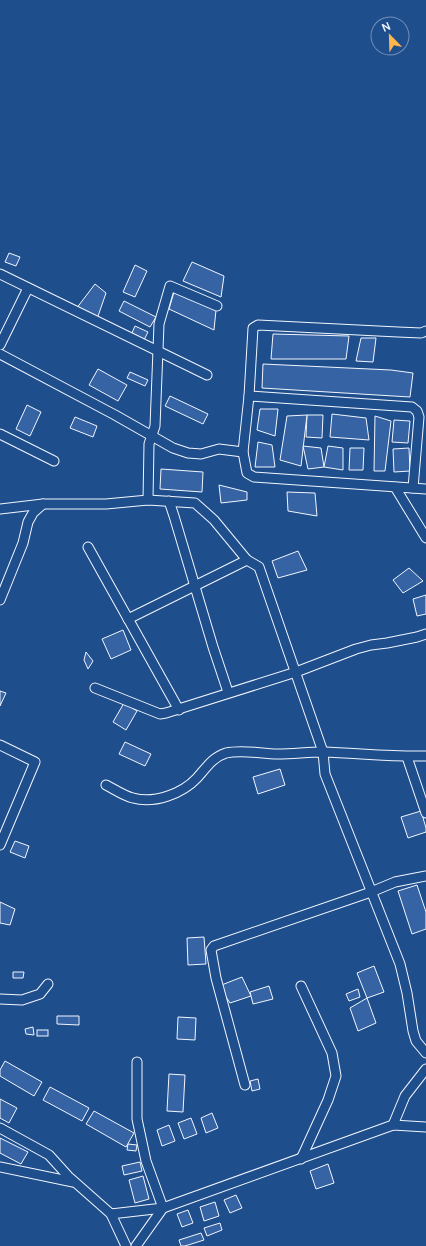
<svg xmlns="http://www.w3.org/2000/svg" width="426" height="1246" font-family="Manrope,sans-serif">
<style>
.building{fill:#3563a3;stroke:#f2f6ff}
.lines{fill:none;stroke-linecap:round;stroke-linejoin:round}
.minor-casing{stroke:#f2f6ff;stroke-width:11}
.minor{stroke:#1f4e8c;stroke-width:9}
</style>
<rect width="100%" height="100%" fill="#1f4e8c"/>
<g class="building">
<path d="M9,253L20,257L16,266L5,262Z"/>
<path d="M192,262L224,276L221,297L183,281Z"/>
<path d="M135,265L147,271L135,297L123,292Z"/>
<path d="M95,284L106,293L97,319L76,309Z"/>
<path d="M174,292L216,310L214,330L169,309Z"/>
<path d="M124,301L156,317L150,327L119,311Z"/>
<path d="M135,326L148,332L144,340L131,335Z"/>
<path d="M273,334L349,336L346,359H271Z"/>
<path d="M361,338H376L373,362L356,361Z"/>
<path d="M263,364L391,370L413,373L410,397L262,388Z"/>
<path d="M98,369L127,385L118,401L89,385Z"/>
<path d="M130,372L148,380L145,386L127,378Z"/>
<path d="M170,396L208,414L203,424L165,406Z"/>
<path d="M27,405L41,412L30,436L16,429Z"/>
<path d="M260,409H278L275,436L257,430Z"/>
<path d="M332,414L366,418L369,440L330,437Z"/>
<path d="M307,415H323L322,438L306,437Z"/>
<path d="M307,415L301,466L280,460L287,416Z"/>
<path d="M375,416L391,421L385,471H374Z"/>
<path d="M75,417L97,426L93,437L70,428Z"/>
<path d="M394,420L410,421L408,443L392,442Z"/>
<path d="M258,442L272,445L275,467H255Z"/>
<path d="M303,446L321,448L324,467L308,469Z"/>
<path d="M328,446L343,448V470L324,467Z"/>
<path d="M350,448H364L363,470H349Z"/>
<path d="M409,448L410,471L394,472L393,449Z"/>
<path d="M161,469L203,472L202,492L160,489Z"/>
<path d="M219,485L247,492V500L221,503Z"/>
<path d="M287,492L315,493L317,516L288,511Z"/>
<path d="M298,551L307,570L278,578L272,561Z"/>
<path d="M409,568L423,581L403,593L393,580Z"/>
<path d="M426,595V614L417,616L413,599Z"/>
<path d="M123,630L131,650L111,659L102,639Z"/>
<path d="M86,652L93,661L88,669L84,660Z"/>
<path d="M0,691L6,693L0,706Z"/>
<path d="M124,703L137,711L126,730L113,722Z"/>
<path d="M125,742L151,754L145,766L119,754Z"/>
<path d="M280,769L285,785L258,794L253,777Z"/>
<path d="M421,811L426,828V832L408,838L401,817Z"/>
<path d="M15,841L29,846L25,858L10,852Z"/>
<path d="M417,885L426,912V929L412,934L398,891Z"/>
<path d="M0,902L15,909L10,925L0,923Z"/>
<path d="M204,937L206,964L188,965L187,938Z"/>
<path d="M374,966L384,992L367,998L357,973Z"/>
<path d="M13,972H24L23,978H13Z"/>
<path d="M242,977L251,996L230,1003L219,986Z"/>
<path d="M269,986L273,999L253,1004L250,992Z"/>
<path d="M358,989L360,997L349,1001L346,994Z"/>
<path d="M367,998L376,1023L358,1031L350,1008Z"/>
<path d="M57,1016H79V1025L57,1024Z"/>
<path d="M178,1017L196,1018L195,1040L177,1039Z"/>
<path d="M33,1027L34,1035L26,1034L25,1029Z"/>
<rect x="37" y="1030" width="11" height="6"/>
<path d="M5,1061L42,1082L34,1096L0,1076V1070Z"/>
<path d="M169,1074L185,1075L183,1112L167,1111Z"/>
<path d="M258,1079L260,1089L252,1091L250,1081Z"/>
<path d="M50,1087L89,1108L82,1121L43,1100Z"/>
<path d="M0,1099L17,1108L9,1123L0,1118Z"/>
<path d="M94,1111L134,1133L126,1147L86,1124Z"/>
<path d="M212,1113L218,1128L206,1133L201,1118Z"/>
<path d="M191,1118L197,1134L184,1139L178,1123Z"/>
<path d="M169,1125L175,1141L162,1146L157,1130Z"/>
<path d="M0,1138L28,1152L21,1164L0,1153Z"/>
<path d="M128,1144L137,1145L136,1151L127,1150Z"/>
<path d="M140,1162L142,1171L124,1175L122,1166Z"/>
<path d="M328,1164L334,1183L316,1189L310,1171Z"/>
<path d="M143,1176L149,1199L135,1203L129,1180Z"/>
<path d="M236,1195L242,1208L230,1213L224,1200Z"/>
<path d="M215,1202L219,1216L204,1221L200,1207Z"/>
<path d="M188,1210L193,1223L182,1227L177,1214Z"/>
<path d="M220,1223L222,1230L207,1236L204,1228Z"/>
<path d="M201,1233L204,1240L185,1246H181L179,1240Z"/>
</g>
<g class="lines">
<g class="minor-casing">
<g id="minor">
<path d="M0,274L207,375"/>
<path d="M426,331L421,333L398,332L258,325L253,328L249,396L243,452L247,473L254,477L426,489"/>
<path d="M0,345L28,288"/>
<path d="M0,354L115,415L173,448L188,453L201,454L219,449L243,452"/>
<path d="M249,396L412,407L417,411L419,417L413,488"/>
<path d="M0,434L54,461"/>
<path d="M395,487L426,538"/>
<path d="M148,500L149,444L155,426L159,324L170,286L217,306"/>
<path d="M169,501L174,516L213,647L228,692"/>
<path d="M0,509L43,504H106L148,500L195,503L214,520L247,560L259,567L323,752L325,774L400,964L407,993L413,1031L416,1041L426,1053"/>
<path d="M88,547L179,710"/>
<path d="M0,600L23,543L28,522L33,513L43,504"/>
<path d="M128,619L247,560"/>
<path d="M95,688L160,714L166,713L296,672L356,649L371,645L387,643L417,637L426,634"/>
<path d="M0,745L35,762L0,845"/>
<path d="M407,757L426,813"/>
<path d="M106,785C114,789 124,796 133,798C154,804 182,794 197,778C206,768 213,757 226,753C243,749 261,754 278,754C293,754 308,752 323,752C357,753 392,757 426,756"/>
<path d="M0,999L22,1000L40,994L48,984"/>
<path d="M245,1085L216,978L211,950L214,946L371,892L395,882L426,876"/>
<path d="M393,1125L405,1096L426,1069"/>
<path d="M0,1128L49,1155L68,1176L111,1214L126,1246"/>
<path d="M301,1159L328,1100L336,1076L332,1053L301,986"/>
<path d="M0,1167L73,1182"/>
<path d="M111,1214L163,1208L393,1125L426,1127"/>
<path d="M136,1246L163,1208L146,1161L137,1119V1062"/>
</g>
</g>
<use href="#minor" class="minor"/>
</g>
<g transform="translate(390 36) rotate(337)"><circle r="19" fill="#1f4e8c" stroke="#7391ba"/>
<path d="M0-3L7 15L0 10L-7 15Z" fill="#ffb74d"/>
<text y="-6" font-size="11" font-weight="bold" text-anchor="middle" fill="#f2f6ff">N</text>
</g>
</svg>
